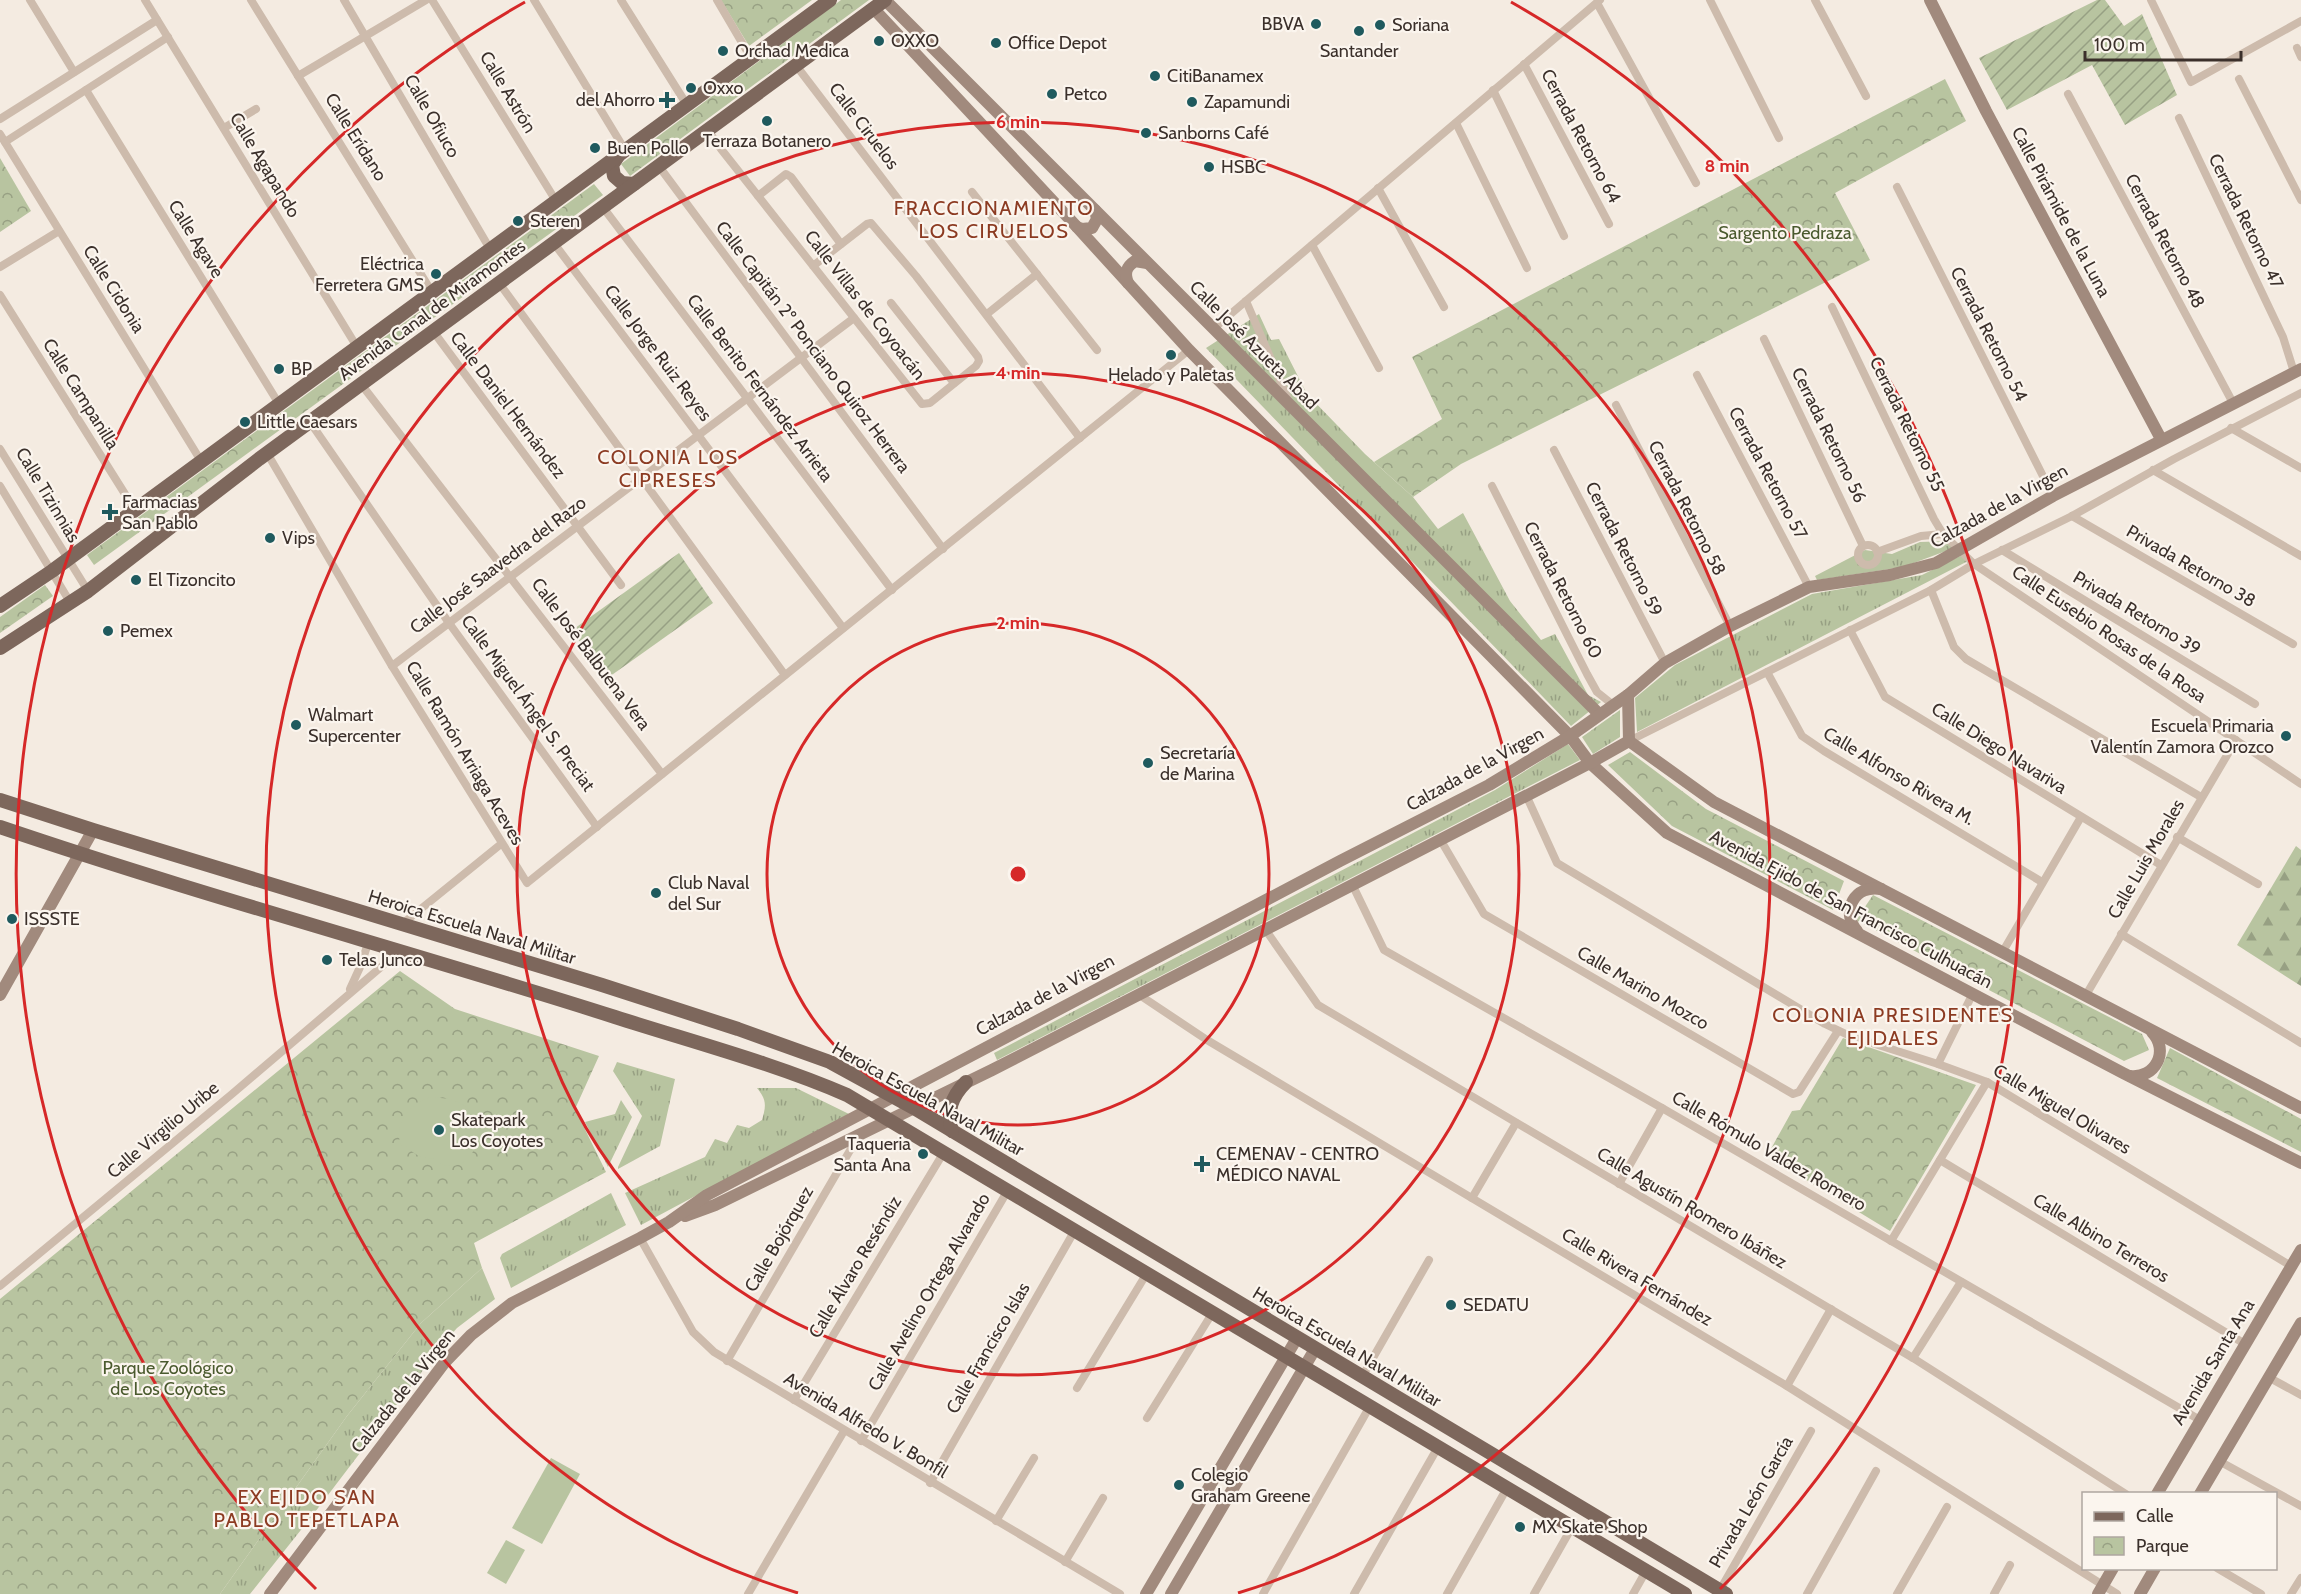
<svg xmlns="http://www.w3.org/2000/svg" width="2301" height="1594" font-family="Cabin,sans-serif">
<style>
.grass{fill:url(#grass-tufts)}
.forest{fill:url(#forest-firs)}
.park{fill:url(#park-crowns)}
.garden{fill:url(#garden-furrows)}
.pitch{fill:#b8c4a0}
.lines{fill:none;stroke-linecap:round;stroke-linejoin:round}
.street{stroke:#cdbbac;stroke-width:8}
.secondary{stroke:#a18a7d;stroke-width:12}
.primary{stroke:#7d675c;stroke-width:14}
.ring{fill:none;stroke:#d62828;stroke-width:3}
.poi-dot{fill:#1f5a5e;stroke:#fbf5ee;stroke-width:2}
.labels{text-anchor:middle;stroke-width:4.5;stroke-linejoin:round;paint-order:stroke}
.poi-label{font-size:18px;fill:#3b302b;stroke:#fbf5ee;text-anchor:start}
.street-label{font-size:18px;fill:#3b302b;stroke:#fbf5ee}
.park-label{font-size:18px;fill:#4a5a2e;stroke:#fbf5ee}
.neighbourhood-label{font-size:20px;letter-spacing:1.5px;fill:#8c3b22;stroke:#fbf5ee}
.centre{fill:#d62828;stroke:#fbf5ee;stroke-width:3}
.ring-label{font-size:18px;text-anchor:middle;font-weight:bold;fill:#d62828;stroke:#fbf5ee;stroke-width:4.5;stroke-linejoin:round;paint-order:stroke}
</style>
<defs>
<pattern id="grass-tufts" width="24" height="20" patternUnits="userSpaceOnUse" patternTransform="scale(1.5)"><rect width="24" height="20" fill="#b8c4a0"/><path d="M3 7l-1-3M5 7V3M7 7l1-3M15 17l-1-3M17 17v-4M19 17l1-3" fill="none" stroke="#97a083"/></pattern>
<pattern id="forest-firs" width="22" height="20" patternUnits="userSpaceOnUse" patternTransform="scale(1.5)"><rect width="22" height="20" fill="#b8c4a0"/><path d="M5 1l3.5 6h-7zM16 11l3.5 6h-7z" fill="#97a083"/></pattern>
<pattern id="park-crowns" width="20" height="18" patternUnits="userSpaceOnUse" patternTransform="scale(1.5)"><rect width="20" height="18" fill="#b8c4a0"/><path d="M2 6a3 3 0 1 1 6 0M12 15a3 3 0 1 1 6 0" fill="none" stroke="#97a083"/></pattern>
<pattern id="garden-furrows" width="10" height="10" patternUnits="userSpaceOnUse" patternTransform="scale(1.5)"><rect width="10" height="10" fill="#b8c4a0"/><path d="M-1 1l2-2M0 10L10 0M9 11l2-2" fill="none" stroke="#97a083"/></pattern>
</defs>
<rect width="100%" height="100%" fill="#f4ebe1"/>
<g class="grass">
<path d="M1259,314L1271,340L1279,339L1307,394L1365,454L1413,497L1438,529L1463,513L1510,601L1541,640L1555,634L1588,695L1601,702L1571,726L1206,348Z"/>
<path d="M1949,541L1954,548L1903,567L1817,580L1815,576L1865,550L1892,554L1920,542Z"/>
<path d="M1964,554L1968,561L1637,732L1635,698L1675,665L1812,594L1922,575Z"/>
<path d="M1620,710V737L1593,754L1582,737Z"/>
<path d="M1568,744L1580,760L997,1060L994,1053L1495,790Z"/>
<path d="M617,1062L675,1079L660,1146L618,1169V1167L642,1116L613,1071Z"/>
<path d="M757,1088H796L849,1114L641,1225L625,1193L705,1157L715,1139L727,1143L737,1125L749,1128L762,1120C766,1106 767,1100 757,1088Z"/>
<path d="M621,1100L632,1117L608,1167L585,1122L615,1114Z"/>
<path d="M611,1193L626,1225L511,1288L500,1258L502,1254Z"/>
<path d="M482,1268L495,1299L457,1328L443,1344L312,1516L250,1594H220L347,1416L421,1323Z"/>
</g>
<path class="forest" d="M2296,846L2301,850V986L2237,945Z"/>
<g class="park">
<path d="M721,0H812L749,46Z"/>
<path d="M841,0H869L630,176L621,164Z"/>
<path d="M1945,79L1966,121L1835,193L1870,260L1461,464L1413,497L1374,462L1442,419L1412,357Z"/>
<path d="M0,158L31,211L0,232Z"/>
<path d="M594,184L603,195L94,565L87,555Z"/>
<path d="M45,585L53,596L0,633V617Z"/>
<path d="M1630,752L1706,809L1844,881L1833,910L1672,826L1608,765Z"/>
<path d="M1873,895L2142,1034L2149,1050L2124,1061L1856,920Z"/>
<path d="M400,971L455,1009L599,1056L575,1109L606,1172L474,1243L482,1268L421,1323L347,1416L220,1594H0V1299Z"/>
<path d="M1843,1038L1976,1085L1890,1231L1767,1156L1792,1111L1800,1110Z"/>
<path d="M2170,1048L2301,1119V1152L2157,1078Z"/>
</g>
<g class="garden">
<path d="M2097,0H2105L2124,26L2142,14L2177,95L2125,125L2092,65L2007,110L1979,58Z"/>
<path d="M679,553L713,603L609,677L571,631Z"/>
</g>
<g class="pitch">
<path d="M428,1098C504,1092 482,1183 438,1163L437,1159C424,1159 415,1156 406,1146L402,1147C392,1126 409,1105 428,1098Z"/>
<path d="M551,1458L580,1474L542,1544L512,1528Z"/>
<path d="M506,1540L525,1550L506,1584L487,1573Z"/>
</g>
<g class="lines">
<g class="street">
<path d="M30,0L74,72"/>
<path d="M145,0L357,347"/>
<path d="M251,0L432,292"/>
<path d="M344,0L490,249"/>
<path d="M432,0L556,201"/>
<path d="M534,0L625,150"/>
<path d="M621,0L687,105"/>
<path d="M717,0L751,58"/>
<path d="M1710,0L1779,138"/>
<path d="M1815,0L1866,96"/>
<path d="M2151,0L2191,82L2301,21"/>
<path d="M1597,3L1696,183"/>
<path d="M2297,48L2301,57"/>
<path d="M795,64L1080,438"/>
<path d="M1524,64L1609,224"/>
<path d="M298,76L426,0"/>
<path d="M2239,79L2301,200"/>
<path d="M86,90L279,404"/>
<path d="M1493,90L1564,236"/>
<path d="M2068,94L2233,403"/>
<path d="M2179,118L2283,337L2294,372"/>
<path d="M0,119L157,20"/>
<path d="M1456,123L1527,268"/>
<path d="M224,128L256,109"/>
<path d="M707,129L721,149L922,404L930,403L976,366L979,361L978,357L916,276L871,223L867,224L813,266"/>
<path d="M0,134L201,461"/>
<path d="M5,142L168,37"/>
<path d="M658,165L943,549"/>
<path d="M1897,187L2053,496"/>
<path d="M1378,188L1444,307"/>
<path d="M972,192L1097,350"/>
<path d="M758,196L786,174L791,177L841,244"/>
<path d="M602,206L892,590"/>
<path d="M553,242L843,628"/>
<path d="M1312,245L1379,368"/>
<path d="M0,267L59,231"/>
<path d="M499,283L785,675"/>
<path d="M0,295L135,510"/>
<path d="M1246,301L1288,399"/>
<path d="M891,303L954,383"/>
<path d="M1832,307L1934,519L1943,534L1974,564L2301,784"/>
<path d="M987,314L1037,274"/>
<path d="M1213,329L1600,0"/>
<path d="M433,331L621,585"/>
<path d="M1764,339L1863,546"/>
<path d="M1697,375L1809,587"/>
<path d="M361,384L662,774"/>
<path d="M1616,405L1730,626"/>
<path d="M310,422L449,623L597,827"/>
<path d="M2231,428L2301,468"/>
<path d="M0,449L88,591"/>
<path d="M1554,450L1665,663"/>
<path d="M267,453L392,666L527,883L1189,350"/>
<path d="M2153,470L2301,556"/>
<path d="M0,486L70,602"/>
<path d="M1492,486L1587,674L1597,692L1612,704"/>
<path d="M2072,516L2293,644"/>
<circle cx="1868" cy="555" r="10"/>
<path d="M2002,550L2255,704"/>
<path d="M1877,552L1921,536L1943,534"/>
<path d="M1931,590L1954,647L1966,659L2201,797"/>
<path d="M1850,630L1885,697L2161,865"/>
<path d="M392,666L854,318"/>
<path d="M1767,672L1802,736L1824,751L2042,882"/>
<path d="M1629,741L1931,590L1974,564L2072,516L2174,459L2301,393"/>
<path d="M1526,795L1557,863L1825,1024L1850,1036L1938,1064L1987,1082L2291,1266"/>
<path d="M2177,837L2258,884"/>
<path d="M1440,839L1484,914L1793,1094L1799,1092L1838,1031"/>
<path d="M1352,884L1384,950L1662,1108L2200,1420"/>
<path d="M401,925L501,844"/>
<path d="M1265,929L1318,1005L1913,1358L2126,1494"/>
<path d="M2121,934L2301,1043"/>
<path d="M2002,953L2081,817"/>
<path d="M350,989L361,965L369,940"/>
<path d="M1138,994L1207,1040L1787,1386L2117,1594"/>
<path d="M2086,995L2236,740"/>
<path d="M1938,1064L1973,993"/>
<path d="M1940,1160L2245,1344"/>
<path d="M1619,1184L1662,1108"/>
<path d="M1472,1198L1516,1123"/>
<path d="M640,1238L693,1332L714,1352L1120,1594"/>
<path d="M1891,1241L1987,1082"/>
<path d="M0,1286L232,1094L401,950"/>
<path d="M1913,1358L1961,1282"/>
<path d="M727,1361L859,1135"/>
<path d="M1362,1377L1429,1260"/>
<path d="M2268,1377L2301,1395"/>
<path d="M1787,1386L1831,1309"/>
<path d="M1077,1388L1147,1273"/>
<path d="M794,1400L944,1152"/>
<path d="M1147,1418L1213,1312"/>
<path d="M861,1441L1008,1190"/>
<path d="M2219,1461L2301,1506"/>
<path d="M930,1483L1075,1230"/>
<path d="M996,1521L1034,1458"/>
<path d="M1065,1562L1103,1498"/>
<path d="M2217,1568L2261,1594"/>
<path d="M1720,1590L1811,1431"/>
<path d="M748,1594L844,1431"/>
<path d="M1263,1594L1370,1406"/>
<path d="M1354,1594L1438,1447"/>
<path d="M1447,1594L1507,1488"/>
<path d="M1534,1594L1572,1527"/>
<path d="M1633,1594L1646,1571"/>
<path d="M1807,1594L1876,1471"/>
<path d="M1897,1594L1947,1507"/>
<path d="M1994,1594L2010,1565"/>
<path d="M2291,1594L2301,1578"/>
</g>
<g class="secondary">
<path d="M885,0L1599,714"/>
<path d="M1930,0L1986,111L2161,439"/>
<path d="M873,8L1077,227L1189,350L1570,736L1590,763L1667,833L2123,1073L2301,1163"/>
<path d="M1077,227L1082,229L1092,228L1097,219L1095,210"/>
<path d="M1128,283C1124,273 1126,267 1135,261L1147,263"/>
<path d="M1628,695L1629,741"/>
<path d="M1629,741L1714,802L2301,1108"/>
<path d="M1857,931C1840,911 1855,884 1881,889"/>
<path d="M0,995L93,830"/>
<path d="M2130,1076C2155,1079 2170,1051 2152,1032"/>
<path d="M685,1216L715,1205L992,1070L1590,763L1629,741"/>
<path d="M2157,1494L2301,1250"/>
<path d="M2200,1494L2301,1323"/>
<path d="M270,1594L445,1362L471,1335L512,1303L640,1238L669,1222L707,1195L1340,861L1489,785L1570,736L1628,695L1665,663L1730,626L1809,587L1890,575L1936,563L2053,496L2301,369"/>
<path d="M1146,1594L1297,1338"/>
<path d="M1171,1594L1315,1349"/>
<path d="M2098,1594L2113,1568"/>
<path d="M2140,1594L2155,1568"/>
</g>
<g class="primary">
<path d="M618,156L612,165L614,176L622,183L634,184"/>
<path d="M0,606L52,571L830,0"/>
<path d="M0,648L88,591L259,459L885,0"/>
<path d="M0,800L93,830L602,985L738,1029L830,1062L914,1108L1726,1594"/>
<path d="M0,827C203,896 411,952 615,1017C693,1042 773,1063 847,1095L1685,1594"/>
<path d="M952,1131C946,1111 952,1096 966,1082"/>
</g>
</g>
<g class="ring">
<circle cx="1018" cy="874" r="251"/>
<circle cx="1018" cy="874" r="501"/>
<path d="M798 1593A752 752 0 1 1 1238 1593"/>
<path d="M316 1589A1002 1002 0 0 1 525 2M1511 2A1002 1002 0 0 1 1720 1589"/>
</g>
<g class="poi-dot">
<circle cx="1316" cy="24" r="6"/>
<circle cx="1380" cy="25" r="6"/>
<circle cx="1359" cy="31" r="6"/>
<circle cx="879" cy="41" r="6"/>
<circle cx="996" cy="43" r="6"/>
<circle cx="723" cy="51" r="6"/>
<circle cx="1155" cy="76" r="6"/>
<circle cx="691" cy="88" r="6"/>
<circle cx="1052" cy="94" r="6"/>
<path d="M664 91h6v6h6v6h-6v6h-6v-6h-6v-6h6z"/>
<circle cx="1192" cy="102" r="6"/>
<circle cx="767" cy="121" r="6"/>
<circle cx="1146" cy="133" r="6"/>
<circle cx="595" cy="148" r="6"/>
<circle cx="1209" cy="167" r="6"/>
<circle cx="518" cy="221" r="6"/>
<circle cx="436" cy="274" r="6"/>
<circle cx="1171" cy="355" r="6"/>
<circle cx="279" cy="369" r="6"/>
<circle cx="245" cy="422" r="6"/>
<path d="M107 503h6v6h6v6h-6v6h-6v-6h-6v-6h6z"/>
<circle cx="270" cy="538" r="6"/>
<circle cx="136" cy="580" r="6"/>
<circle cx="108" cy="631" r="6"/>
<circle cx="296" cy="725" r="6"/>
<circle cx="2286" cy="736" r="6"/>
<circle cx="1148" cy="763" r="6"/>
<circle cx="656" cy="893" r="6"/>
<circle cx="12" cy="919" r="6"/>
<circle cx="327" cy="960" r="6"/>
<circle cx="439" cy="1130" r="6"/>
<circle cx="923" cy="1154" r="6"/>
<path d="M1199 1155h6v6h6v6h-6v6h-6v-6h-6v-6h6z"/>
<circle cx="1451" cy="1305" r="6"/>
<circle cx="1179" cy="1485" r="6"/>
<circle cx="1520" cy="1527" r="6"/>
</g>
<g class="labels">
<g class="poi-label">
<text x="1304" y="30" text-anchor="end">BBVA</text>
<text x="1392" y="31">Soriana</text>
<text x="891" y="47">OXXO</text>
<text x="1008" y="49">Office Depot</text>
<text x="735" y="57">Orchad Medica</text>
<text x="1359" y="57" text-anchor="middle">Santander</text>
<text x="1167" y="82">CitiBanamex</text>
<text x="703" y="94">Oxxo</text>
<text x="1064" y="100">Petco</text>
<text x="655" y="106" text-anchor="end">del Ahorro</text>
<text x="1204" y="108">Zapamundi</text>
<text x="1158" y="139">Sanborns Café</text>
<text x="767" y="147" text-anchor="middle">Terraza Botanero</text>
<text x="607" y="154">Buen Pollo</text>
<text x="1221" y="173">HSBC</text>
<text x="530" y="227">Steren</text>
<text x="424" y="270" text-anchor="end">Eléctrica<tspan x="424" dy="21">Ferretera GMS</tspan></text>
<text x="291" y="375">BP</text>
<text x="1171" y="381" text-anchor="middle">Helado y Paletas</text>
<text x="257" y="428">Little Caesars</text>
<text x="122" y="508">Farmacias<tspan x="122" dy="21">San Pablo</tspan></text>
<text x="282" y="544">Vips</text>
<text x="148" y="586">El Tizoncito</text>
<text x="120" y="637">Pemex</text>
<text x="308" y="721">Walmart<tspan x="308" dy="21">Supercenter</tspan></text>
<text x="2274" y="732" text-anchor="end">Escuela Primaria<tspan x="2274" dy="21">Valentín Zamora Orozco</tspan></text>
<text x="1160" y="759">Secretaría<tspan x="1160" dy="21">de Marina</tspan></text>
<text x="668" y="889">Club Naval<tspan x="668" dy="21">del Sur</tspan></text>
<text x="24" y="925">ISSSTE</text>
<text x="339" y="966">Telas Junco</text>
<text x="451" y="1126">Skatepark<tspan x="451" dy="21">Los Coyotes</tspan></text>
<text x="911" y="1150" text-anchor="end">Taqueria<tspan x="911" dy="21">Santa Ana</tspan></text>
<text x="1216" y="1160">CEMENAV - CENTRO<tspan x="1216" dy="21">MÉDICO NAVAL</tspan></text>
<text x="1463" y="1311">SEDATU</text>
<text x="1191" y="1481">Colegio<tspan x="1191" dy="21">Graham Greene</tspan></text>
<text x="1532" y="1533">MX Skate Shop</text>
</g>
<g class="street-label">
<text transform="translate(508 92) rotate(59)" y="6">Calle Astrón</text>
<text transform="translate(432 116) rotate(60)" y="6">Calle Ofiuco</text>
<text transform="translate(864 126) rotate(53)" y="6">Calle Ciruelos</text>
<text transform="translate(1581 136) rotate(62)" y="6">Cerrada Retorno 64</text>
<text transform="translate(356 137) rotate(58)" y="6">Calle Erídano</text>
<text transform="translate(265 165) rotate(59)" y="6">Calle Agapando</text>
<text transform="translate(2061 212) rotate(62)" y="6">Calle Pirámide de la Luna</text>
<text transform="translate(2246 221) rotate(64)" y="6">Cerrada Retorno 47</text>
<text transform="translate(196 239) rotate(58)" y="6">Calle Agave</text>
<text transform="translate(2165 241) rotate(62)" y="6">Cerrada Retorno 48</text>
<text transform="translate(114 289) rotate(58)" y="6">Calle Cidonia</text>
<text transform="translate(865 305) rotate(52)" y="6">Calle Villas de Coyoacán</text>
<text transform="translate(432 310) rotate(-36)" y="6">Avenida Canal de Miramontes</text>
<text transform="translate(1989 334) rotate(63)" y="6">Cerrada Retorno 54</text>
<text transform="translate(1254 345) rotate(45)" y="6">Calle José Azueta Abad</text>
<text transform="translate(813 347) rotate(53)" y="6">Calle Capitán 2º Ponciano Quiroz Herrera</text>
<text transform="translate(658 353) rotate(53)" y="6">Calle Jorge Ruiz Reyes</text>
<text transform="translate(760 388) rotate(53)" y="6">Calle Benito Fernández Arrieta</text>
<text transform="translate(81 394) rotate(58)" y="6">Calle Campanilla</text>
<text transform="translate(508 405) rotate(53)" y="6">Calle Daniel Hernández</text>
<text transform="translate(1907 424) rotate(64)" y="6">Cerrada Retorno 55</text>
<text transform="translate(1829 435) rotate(64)" y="6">Cerrada Retorno 56</text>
<text transform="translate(1768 473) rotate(62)" y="6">Cerrada Retorno 57</text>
<text transform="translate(48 495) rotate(59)" y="6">Calle Tizinnias</text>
<text transform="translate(1999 506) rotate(-29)" y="6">Calzada de la Virgen</text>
<text transform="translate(1687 508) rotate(63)" y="6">Cerrada Retorno 58</text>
<text transform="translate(1624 549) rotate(63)" y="6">Cerrada Retorno 59</text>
<text transform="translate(498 565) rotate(-37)" y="6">Calle José Saavedra del Razo</text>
<text transform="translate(2191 566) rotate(30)" y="6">Privada Retorno 38</text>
<text transform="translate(1563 590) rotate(63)" y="6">Cerrada Retorno 60</text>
<text transform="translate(2137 613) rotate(31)" y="6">Privada Retorno 39</text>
<text transform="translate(2109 634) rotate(34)" y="6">Calle Eusebio Rosas de la Rosa</text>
<text transform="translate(591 654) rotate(53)" y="6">Calle José Balbuena Vera</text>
<text transform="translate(528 703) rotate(54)" y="6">Calle Miguel Ángel S. Preciat</text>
<text transform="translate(1999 748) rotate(32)" y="6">Calle Diego Navariva</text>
<text transform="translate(465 753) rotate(59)" y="6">Calle Ramón Arriaga Aceves</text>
<text transform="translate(1475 769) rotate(-29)" y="6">Calzada de la Virgen</text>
<text transform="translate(1899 776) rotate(31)" y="6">Calle Alfonso Rivera M.</text>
<text transform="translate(2146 859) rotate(-60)" y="6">Calle Luis Morales</text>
<text transform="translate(1851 909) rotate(28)" y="6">Avenida Ejido de San Francisco Culhuacán</text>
<text transform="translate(472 927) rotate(17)" y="6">Heroica Escuela Naval Militar</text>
<text transform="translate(1643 988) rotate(30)" y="6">Calle Marino Mozco</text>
<text transform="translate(1045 995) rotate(-28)" y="6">Calzada de la Virgen</text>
<text transform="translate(928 1099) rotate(29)" y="6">Heroica Escuela Naval Militar</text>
<text transform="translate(2062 1109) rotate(31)" y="6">Calle Miguel Olivares</text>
<text transform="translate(163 1130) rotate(-40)" y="6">Calle Virgilio Uribe</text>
<text transform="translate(1769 1151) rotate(30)" y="6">Calle Rómulo Valdez Romero</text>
<text transform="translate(1692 1208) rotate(31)" y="6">Calle Agustín Romero Ibáñez</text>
<text transform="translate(2101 1238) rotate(31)" y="6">Calle Albino Terreros</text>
<text transform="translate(779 1239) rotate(-60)" y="6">Calle Bojórquez</text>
<text transform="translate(855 1267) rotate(-59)" y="6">Calle Álvaro Reséndiz</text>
<text transform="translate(1637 1277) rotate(31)" y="6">Calle Rivera Fernández</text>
<text transform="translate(929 1292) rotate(-60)" y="6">Calle Avelino Ortega Alvarado</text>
<text transform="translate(1347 1347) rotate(31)" y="6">Heroica Escuela Naval Militar</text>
<text transform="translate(988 1348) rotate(-60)" y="6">Calle Francisco Islas</text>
<text transform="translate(2213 1362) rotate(-59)" y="6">Avenida Santa Ana</text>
<text transform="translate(403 1391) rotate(-51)" y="6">Calzada de la Virgen</text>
<text transform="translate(866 1425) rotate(31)" y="6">Avenida Alfredo V. Bonfil</text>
<text transform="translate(1751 1502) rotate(-60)" y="6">Privada León García</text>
</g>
<g class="park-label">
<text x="1785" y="239">Sargento Pedraza</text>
<text x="168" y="1374">Parque Zoológico<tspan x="168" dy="21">de Los Coyotes</tspan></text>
</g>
<g class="neighbourhood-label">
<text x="994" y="215">FRACCIONAMIENTO<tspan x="994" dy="23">LOS CIRUELOS</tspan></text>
<text x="668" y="464">COLONIA LOS<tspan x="668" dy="23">CIPRESES</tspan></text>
<text x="1893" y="1022">COLONIA PRESIDENTES<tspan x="1893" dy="23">EJIDALES</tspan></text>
<text x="307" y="1504">EX EJIDO SAN<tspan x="307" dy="23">PABLO TEPETLAPA</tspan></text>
</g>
</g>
<circle cx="1018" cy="874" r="9" class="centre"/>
<g class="ring-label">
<text x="1018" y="128">6 min</text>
<text x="1727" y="172">8 min</text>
<text x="1018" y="379">4 min</text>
<text x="1018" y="629">2 min</text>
</g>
<rect x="2082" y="1492" width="195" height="78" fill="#fbf5ee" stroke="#aea6a0" stroke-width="1.5"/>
<rect x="2094" y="1512" width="30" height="9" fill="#7d675c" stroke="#aea6a0" stroke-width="1.5"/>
<text x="2136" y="1522" font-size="18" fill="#3b302b">Calle</text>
<rect x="2094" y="1537" width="30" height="18" fill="url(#park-crowns)" stroke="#aea6a0" stroke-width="1.5"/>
<text x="2136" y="1552" font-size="18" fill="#3b302b">Parque</text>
<path d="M2085 51v9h156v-9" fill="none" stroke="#3b302b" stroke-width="3"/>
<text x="2094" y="51" font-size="18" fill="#3b302b" stroke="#fbf5ee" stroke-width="4.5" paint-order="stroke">100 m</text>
</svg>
